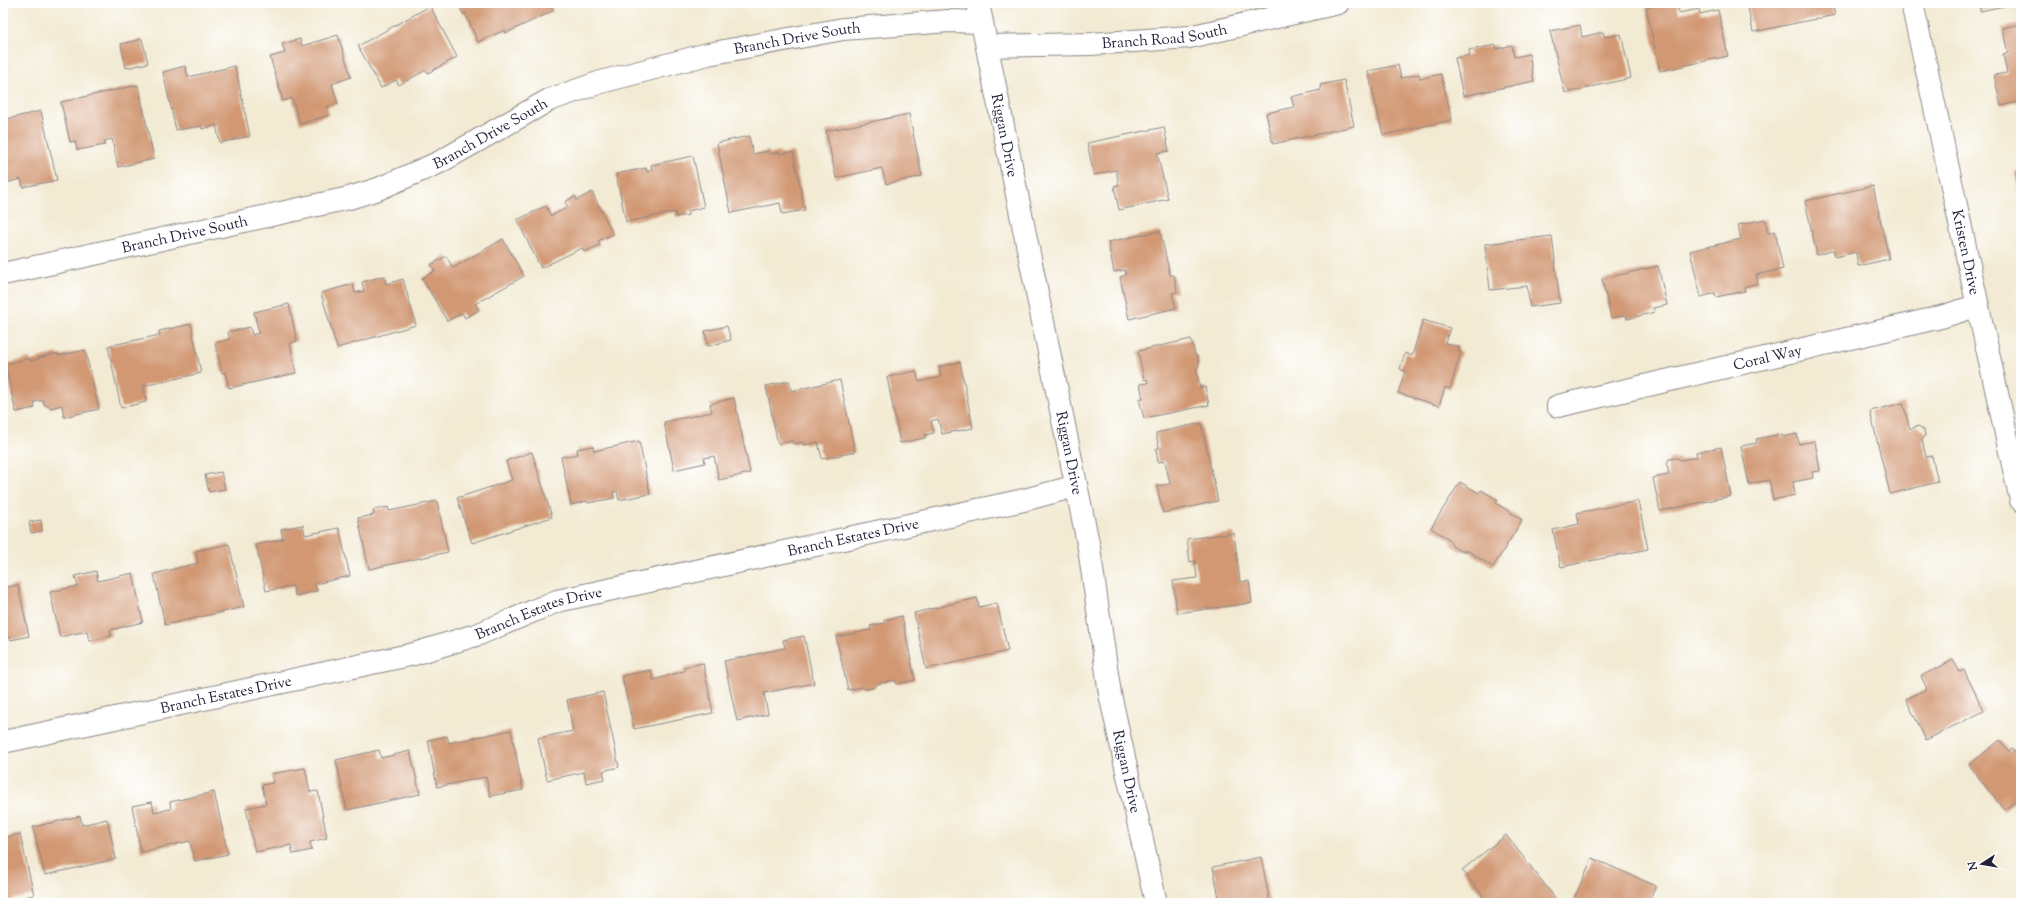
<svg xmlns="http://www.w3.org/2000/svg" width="2024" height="906" font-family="'Sorts Mill Goudy',serif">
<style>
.building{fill:#d19873}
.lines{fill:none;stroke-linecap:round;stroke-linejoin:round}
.minor-casing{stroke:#8a8687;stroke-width:24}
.minor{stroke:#fff;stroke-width:22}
.labels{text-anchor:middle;stroke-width:3;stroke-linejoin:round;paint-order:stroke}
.street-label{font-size:15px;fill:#22223b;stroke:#fff}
</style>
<rect width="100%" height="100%" fill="#fff"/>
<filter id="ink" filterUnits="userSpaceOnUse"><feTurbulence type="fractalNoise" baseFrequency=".025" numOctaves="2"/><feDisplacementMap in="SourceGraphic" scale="8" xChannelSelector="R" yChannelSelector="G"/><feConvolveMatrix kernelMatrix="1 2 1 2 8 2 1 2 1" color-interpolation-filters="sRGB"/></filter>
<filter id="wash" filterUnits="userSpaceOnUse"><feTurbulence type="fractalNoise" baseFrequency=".012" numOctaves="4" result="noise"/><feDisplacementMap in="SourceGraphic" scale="16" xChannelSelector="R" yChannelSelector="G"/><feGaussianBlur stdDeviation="0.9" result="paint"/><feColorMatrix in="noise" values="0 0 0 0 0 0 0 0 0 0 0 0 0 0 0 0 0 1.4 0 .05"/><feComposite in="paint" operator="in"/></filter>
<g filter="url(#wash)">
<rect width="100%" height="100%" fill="#f2ead3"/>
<g id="blocks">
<g class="building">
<path d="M458,3H550L553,11L506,33L505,30L478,42L465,13L463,14Z"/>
<path d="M1668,3H1677L1679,13L1699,9L1700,14L1718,10L1728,56L1660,71L1646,8Z"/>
<path d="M1747,3H1832L1835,15L1753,32Z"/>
<path d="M1979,3H2014V4L1980,11Z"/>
<path d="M430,6L457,57L428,73L426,70L399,85L396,80L381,88L358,46Z"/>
<path d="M2021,24V101L2001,106L1994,75L2007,73L2003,54L2008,53L2002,28Z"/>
<path d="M1580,25L1582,37L1603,32L1605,37L1621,34L1631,78L1565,93L1550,31Z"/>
<path d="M338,35L351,77L332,84L338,104L327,107L329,115L300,124L292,98L283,101L270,57L285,53L282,44L300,39L302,46Z"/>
<path d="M142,39L148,63L126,68L121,44Z"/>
<path d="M1496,45L1497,49L1512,45L1514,57L1529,54L1534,81L1463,96L1455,58L1470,55L1469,50Z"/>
<path d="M1398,65L1401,78L1419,74L1420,79L1441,74L1452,120L1383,135L1368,71Z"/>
<path d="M185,66L188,77L235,66L250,136L220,143L216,125L202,129V126L176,130L163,72Z"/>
<path d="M1344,80L1354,126L1273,144L1266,113L1294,107L1291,97L1321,90L1320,85Z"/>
<path d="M138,85L154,159L118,167L112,139L104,141L105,145L77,150L75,141L70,142L61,102Z"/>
<path d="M41,111L57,180L23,187L21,179L3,184V120Z"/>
<path d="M909,114L922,176L886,184L882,168L836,178L826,131Z"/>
<path d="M1164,127L1169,151L1157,153L1168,199L1119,210L1114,186L1119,185L1116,170L1094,175L1087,143Z"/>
<path d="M749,136L753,154L769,151L770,154L779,152L780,154L793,152L805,210L782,214L780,203L731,213L717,143Z"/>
<path d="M693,156L704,207L688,211V215L676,217L675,212L626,222L616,174L646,168L647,172L652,170L651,165Z"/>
<path d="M2021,171V193H2020L2016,172Z"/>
<path d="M1873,186L1889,259L1858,266L1856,252L1835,257L1834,250L1817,255L1805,201Z"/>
<path d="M592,192L613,234L598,241L600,245L584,252L582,248L541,268L517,220L546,206L551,216L568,207L565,202L575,196L577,200Z"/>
<path d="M1765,219L1768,233L1775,231L1783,269L1756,275L1758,283L1744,287L1745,291L1716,297L1715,293L1701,297L1690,251L1741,239L1738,225Z"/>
<path d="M1160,231L1170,275H1174L1177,292L1172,293L1176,308L1129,319L1120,277L1126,275L1125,270L1114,272L1108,242Z"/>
<path d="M1552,236L1560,303L1530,307L1527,286L1490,290L1485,244Z"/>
<path d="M503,239L524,276L475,304L479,310L465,318L462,313L447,321L422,278L435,271L431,265L446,256L453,268Z"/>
<path d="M1658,266L1667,305L1653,308L1655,312L1627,319L1626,315L1611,318L1602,279Z"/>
<path d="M384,276L386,284L403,279L416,325L337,348L321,293L353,284L355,293L364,291L362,282Z"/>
<path d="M289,304L297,341L290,343L296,373L229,388L225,372L222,373L215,343L230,339L228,332L250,327L252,335L259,333L254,312Z"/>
<path d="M1423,320L1450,328L1445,343L1459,347L1458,351L1461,352L1450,389L1445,387L1439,406L1398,393L1405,371L1400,369L1405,353L1412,356Z"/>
<path d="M191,324L201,373L143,386L146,402L121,408L108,346L160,335L159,331Z"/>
<path d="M727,326L731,340L708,346L705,331Z"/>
<path d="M1191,339L1195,355L1198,357L1199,366L1196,368L1200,388L1205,387L1209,405L1144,418L1139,399L1143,398L1140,384L1148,383L1147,379L1144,380L1138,351Z"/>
<path d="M85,350L99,409L64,417L62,405L51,408L44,404L43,400L34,402L35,408L16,412L5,364L30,358V361L39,359L38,358L58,353V356Z"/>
<path d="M960,362L973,428L942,434L938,419L931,421L934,433L925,435V438L900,443L887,377L916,371L919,382L941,377L939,367Z"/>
<path d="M840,380L855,452L822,459L818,442L804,445V442L793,444L792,441L778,444L766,386L789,381L791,391Z"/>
<path d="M734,398L750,473L719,480L714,456L704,458L705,463L674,470L664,422L712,412L710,404Z"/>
<path d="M1903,403L1910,429L1918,426L1924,430L1925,436L1922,440L1926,457L1932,456L1938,482L1890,494L1870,411Z"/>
<path d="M1201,423L1218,501L1163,513L1157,486L1170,484L1165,461L1158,462L1156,449L1159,448L1156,433Z"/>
<path d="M1782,434V437L1797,434L1799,444L1815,441L1820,471L1812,472L1813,478L1793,482L1795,495L1773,500L1769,480L1749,484L1741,446L1757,443L1756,439Z"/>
<path d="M639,441L650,494L619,500L617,491L613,492L614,498L588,503L587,501L571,505L561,457L578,454L577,449L593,446L594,451Z"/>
<path d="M1721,447L1731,496L1660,511L1653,478L1669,475L1667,464L1669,459L1677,458L1681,460L1697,457L1696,452Z"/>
<path d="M532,452L552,517L472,543L457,498L512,480L506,461Z"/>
<path d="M221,472L225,489L209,492L205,475Z"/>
<path d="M1460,482L1479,493L1481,490L1498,500L1496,503L1522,520L1493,567L1468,551H1460L1452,546L1449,539L1431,528Z"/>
<path d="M437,501L448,552L369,569L358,518L374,515L373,510L388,507L389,511Z"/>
<path d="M1638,501L1648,549L1561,567L1553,530L1579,524L1577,513Z"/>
<path d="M41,520L42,531L31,533L29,522Z"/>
<path d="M303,525L305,535L339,528L350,576L315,584L317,591L295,596L293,586L266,591L256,545L283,539L281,529Z"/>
<path d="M1234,533L1240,582L1249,581L1252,603L1177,613L1173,581L1197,578L1195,561L1190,562L1187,539Z"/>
<path d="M229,544L244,607L165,625L154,574L198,563L196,551Z"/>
<path d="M96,571L98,581L133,573L143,622L110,630L111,636L89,641L87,631L60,637L50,592L78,586L75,576Z"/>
<path d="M18,585L29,636L11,640L10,637L3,638V588Z"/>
<path d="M977,598L979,607L997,603L1008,651L926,669L914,613Z"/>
<path d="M902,616L915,680L897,684L895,680L877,684L873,688L865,689L862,687L848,690L836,637L871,630L870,626L885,623L884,620Z"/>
<path d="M804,636L814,683L764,693L768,714L737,721L724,661L785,648L783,640Z"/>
<path d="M1953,660L1960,672L1964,670L1984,711L1926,740L1906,699L1927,689L1921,676Z"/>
<path d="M703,663L713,713L634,729L622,676L651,670L653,680L684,671V667Z"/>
<path d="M603,692L619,767L603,771L605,779L586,783L584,772L547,780L538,738L573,731L567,700Z"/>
<path d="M511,730L523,790L490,796L486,777L437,787L428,740L447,736L449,743Z"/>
<path d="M2000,740L2009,751L2012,749L2021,760V797L2004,810L1969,765Z"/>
<path d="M379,750L381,758L410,751L420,794L347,810L336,760Z"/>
<path d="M305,768L310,792L318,791L327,838L310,842L312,850L293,854L291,845L255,852L246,808L266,804L262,785L273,783L271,774Z"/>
<path d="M214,792L228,854L195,861L190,841L141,852L132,806L152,802L154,812L171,809L170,802Z"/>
<path d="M80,816L82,825L107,819L116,859L45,875L33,827Z"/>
<path d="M20,834L34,895L3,902V838Z"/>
<path d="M1506,835L1556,899L1551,903H1475L1483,896L1462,870Z"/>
<path d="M1261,857L1270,903H1220L1213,867Z"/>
<path d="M1592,858L1656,886L1648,903H1582L1574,899Z"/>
</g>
</g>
</g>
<g filter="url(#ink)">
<use href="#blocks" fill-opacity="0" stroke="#8a8687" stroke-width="1"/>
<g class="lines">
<g class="minor-casing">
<g id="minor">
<path id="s1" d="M978,3L1089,548L1110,694L1156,903"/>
<path id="s2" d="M1912,3C1949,169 1983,335 2021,500"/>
<path id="s3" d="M988,46L1091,44L1189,37L1338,3"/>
<path id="s4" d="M3,274L349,198L378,189L440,162L549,100L601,82L708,54L843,29L949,21L982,22"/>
<path id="s5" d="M1558,406L1941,317L1976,306"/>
<path id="s6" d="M3,742L414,654L479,634L557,601L1024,500L1076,486"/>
</g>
</g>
<use href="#minor" class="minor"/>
</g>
</g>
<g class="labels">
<g class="street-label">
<text dy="5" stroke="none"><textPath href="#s3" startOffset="177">Branch Road South</textPath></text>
<text dy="5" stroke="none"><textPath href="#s4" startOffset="834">Branch Drive South</textPath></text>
<text dy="5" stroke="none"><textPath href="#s4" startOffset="510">Branch Drive South</textPath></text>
<text dy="5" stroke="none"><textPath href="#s1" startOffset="135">Riggan Drive</textPath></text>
<text dy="5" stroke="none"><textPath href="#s4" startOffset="186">Branch Drive South</textPath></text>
<text dy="5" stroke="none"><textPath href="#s2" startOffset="255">Kristen Drive</textPath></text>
<text dy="5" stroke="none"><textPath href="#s5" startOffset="215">Coral Way</textPath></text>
<text dy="5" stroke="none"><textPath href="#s1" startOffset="459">Riggan Drive</textPath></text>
<text dy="5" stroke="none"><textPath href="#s6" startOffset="876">Branch Estates Drive</textPath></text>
<text dy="5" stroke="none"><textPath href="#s6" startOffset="552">Branch Estates Drive</textPath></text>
<text dy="5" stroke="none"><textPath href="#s6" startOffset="228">Branch Estates Drive</textPath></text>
<text dy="5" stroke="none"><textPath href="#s1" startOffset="783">Riggan Drive</textPath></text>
</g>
</g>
<rect width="2024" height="906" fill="none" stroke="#fff" stroke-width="16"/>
<g transform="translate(1982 864) rotate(258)" stroke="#ffffff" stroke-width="3" paint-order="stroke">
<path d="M0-3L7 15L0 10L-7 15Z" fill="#22223b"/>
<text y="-6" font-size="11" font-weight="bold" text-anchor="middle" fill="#22223b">N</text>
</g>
</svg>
